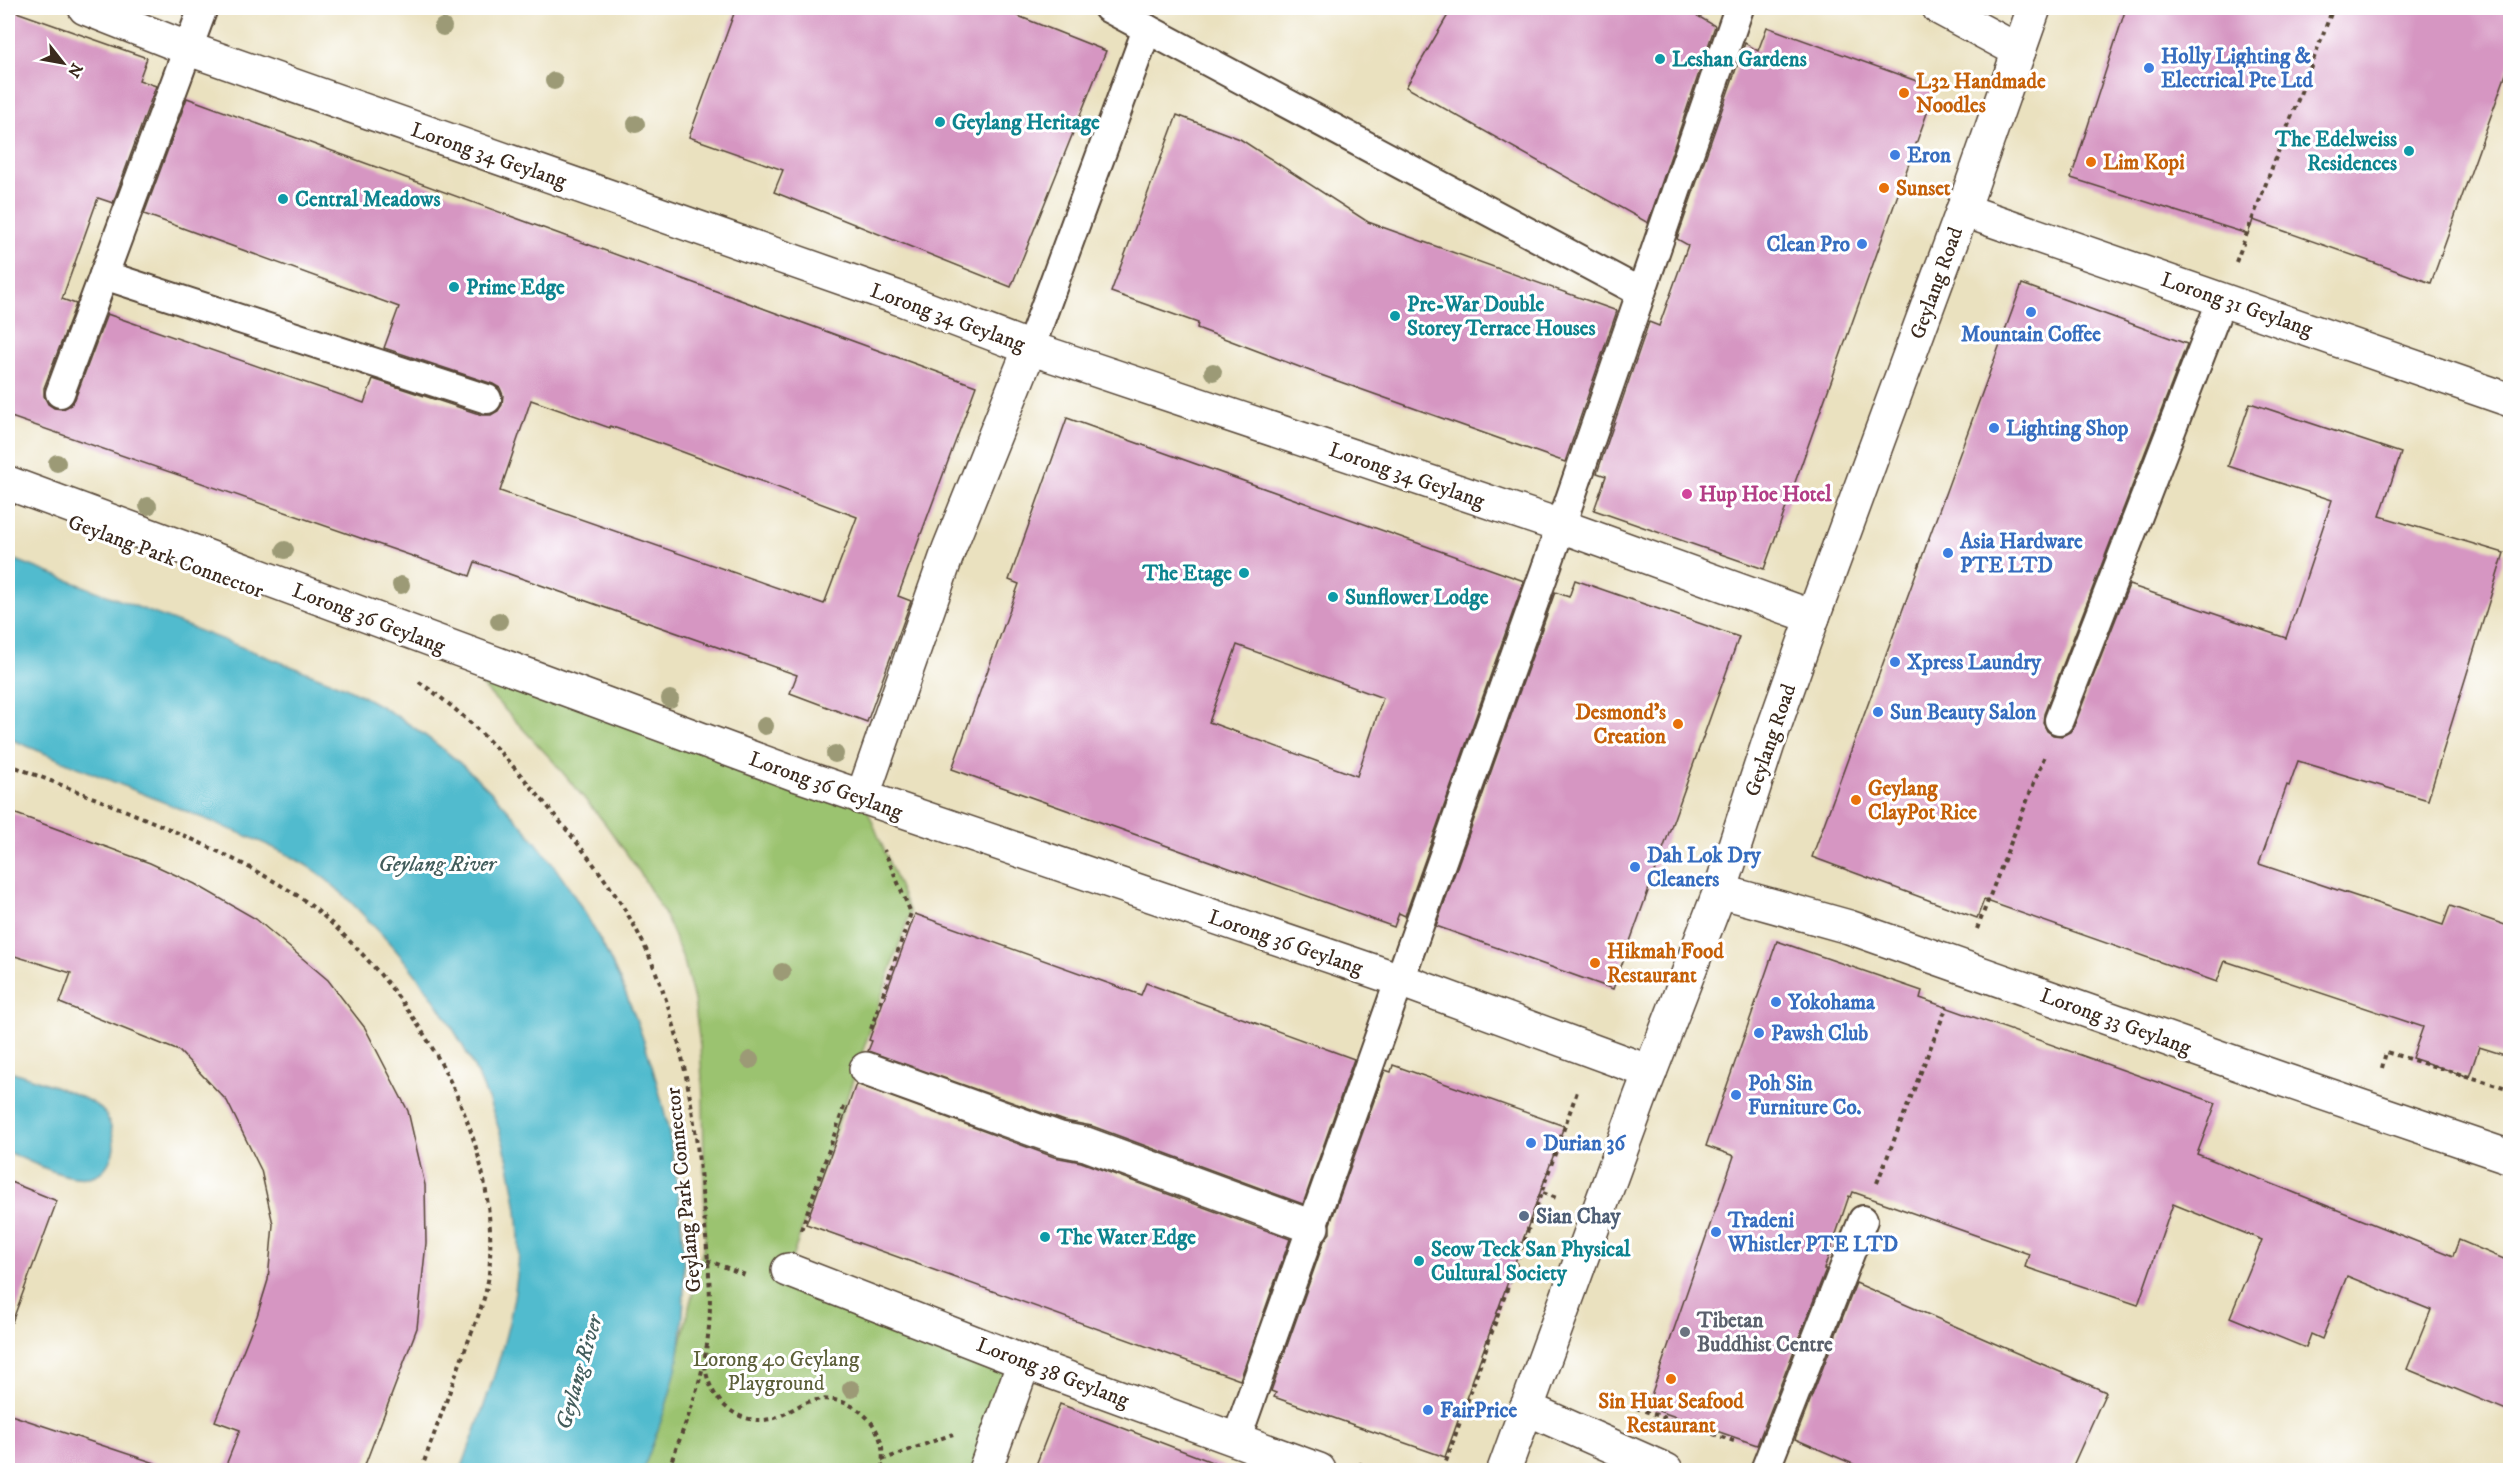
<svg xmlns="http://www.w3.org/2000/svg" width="2518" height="1478" font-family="'IM FELL DW Pica',serif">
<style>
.green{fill:#9bc36f;stroke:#6b7646;stroke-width:1.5}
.water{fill:#51bbce;stroke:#467276;stroke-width:1.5}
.building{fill:#d696c2;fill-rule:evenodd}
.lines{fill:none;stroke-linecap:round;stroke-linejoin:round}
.lane-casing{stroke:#554536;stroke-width:32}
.street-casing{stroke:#554536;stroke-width:36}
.primary-casing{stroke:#554536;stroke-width:36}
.path{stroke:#554536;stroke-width:4;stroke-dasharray:4.5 4.5;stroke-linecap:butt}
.lane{stroke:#fff;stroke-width:28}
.street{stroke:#fff;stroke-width:33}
.primary{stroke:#fff;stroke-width:33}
.tree{fill:#9c9a76}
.culture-dot{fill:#0f9aa8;stroke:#fff;stroke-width:2}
.shop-dot{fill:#3f7fe0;stroke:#fff;stroke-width:2}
.food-dot{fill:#e8710a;stroke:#fff;stroke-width:2}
.hotel-dot{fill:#d1479c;stroke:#fff;stroke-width:2}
.service-dot{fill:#5c6f8a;stroke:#fff;stroke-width:2}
.worship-dot{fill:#6b7280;stroke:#fff;stroke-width:2}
.labels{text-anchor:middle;stroke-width:6;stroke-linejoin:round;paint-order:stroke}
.shop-label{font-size:21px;font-weight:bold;fill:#366cbe;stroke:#fff;text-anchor:start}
.culture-label{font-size:21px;font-weight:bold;fill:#0d838f;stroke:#fff;text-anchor:start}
.food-label{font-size:21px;font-weight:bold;fill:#c56008;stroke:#fff;text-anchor:start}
.street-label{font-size:21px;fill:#3b2a1e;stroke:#fff}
.hotel-label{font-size:21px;font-weight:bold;fill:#b23c85;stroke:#fff;text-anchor:start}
.service-label{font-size:21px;font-weight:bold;fill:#4e5e75;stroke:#fff;text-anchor:start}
.worship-label{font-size:21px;font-weight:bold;fill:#5b616d;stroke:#fff;text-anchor:start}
.park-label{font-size:21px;fill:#5d603a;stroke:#fff}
.water-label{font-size:22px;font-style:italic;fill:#435d5c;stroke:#fff}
</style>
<rect width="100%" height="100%" fill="#fff"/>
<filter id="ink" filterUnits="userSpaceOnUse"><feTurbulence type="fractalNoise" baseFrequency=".0167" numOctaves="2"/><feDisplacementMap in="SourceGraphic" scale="12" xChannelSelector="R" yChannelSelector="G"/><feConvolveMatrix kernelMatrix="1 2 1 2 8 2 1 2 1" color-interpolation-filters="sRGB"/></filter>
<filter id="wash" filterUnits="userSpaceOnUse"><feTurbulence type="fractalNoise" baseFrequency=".008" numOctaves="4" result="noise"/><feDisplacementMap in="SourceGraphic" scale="24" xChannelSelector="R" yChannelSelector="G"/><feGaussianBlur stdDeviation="1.35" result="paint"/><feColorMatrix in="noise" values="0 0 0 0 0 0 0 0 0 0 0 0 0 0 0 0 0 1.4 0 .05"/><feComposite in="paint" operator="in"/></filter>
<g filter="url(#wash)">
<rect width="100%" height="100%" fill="#eae1bf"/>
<path class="green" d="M447,648L863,799L910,913L788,1270L1024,1362L984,1470H643L668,1398L705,1240L703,1097L700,1046L694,1000L684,961L664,913L639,871L604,822L553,761Z"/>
<g class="water">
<path d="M8,557L345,687C540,783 657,988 679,1200C685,1254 687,1312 677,1365C669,1402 656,1436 643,1470H461C486,1400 516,1326 519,1251C520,1222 515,1194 509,1165C487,1072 437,991 370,922C353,904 335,885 315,871C280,847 238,833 200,817C136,791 72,765 8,738Z"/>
<path d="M8,1070C31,1079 83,1093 101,1109C110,1117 114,1136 114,1147C113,1155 110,1162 105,1168C84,1193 33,1162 8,1152Z"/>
</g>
<g id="blocks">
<g class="building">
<path d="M736,8H998L1106,51L1011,287L774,192L783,170L689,137Z"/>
<path d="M1452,8H1684L1715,26L1648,223L1406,87Z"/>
<path d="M2126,8H2511V60L2431,283L2253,220L2248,234L2071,178Z"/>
<path d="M8,9L147,58L139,80L156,86L113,203L98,198L62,299L76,304L44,388V396L48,404L54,408L63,409L71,405L75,399L107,314L364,403L373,379L482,415H491L498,411L502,405L503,395L500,388L493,384L384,348L399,307L144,214L187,98L976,386L898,596L911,601L867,722L790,693L797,675L475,562L470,576L8,416ZM531,400L610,428V426L656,442L857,517L824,604L500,491Z"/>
<path d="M1767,27L1936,88L1764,569L1594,510L1606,476L1597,473L1649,322L1659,326L1688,245L1677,239L1745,43L1758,51Z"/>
<path d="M1177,115L1240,139L1368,222L1617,311L1565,462L1318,374L1197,328L1198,323L1111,292Z"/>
<path d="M2022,284L2187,344L2044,714L2043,723L2047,731L2053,735L2062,736L2070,732L2074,726L2129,585L2286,638L2332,500L2228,466L2250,403L2401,453L2380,516L2504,553L2428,800L2298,761L2289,786L2287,785L2259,864L2443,925L2450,906L2511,927V1057L2479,1047L2469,1077L2412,1058L2423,1027L2225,961L2217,982L1984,900L1977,918L1812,857Z"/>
<path d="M1067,418L1524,581L1405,916L1399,913L1394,927L952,769L1019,584L1009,580ZM1237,645L1383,698L1357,776L1209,722Z"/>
<path d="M1575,580L1739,637L1613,989L1436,926L1555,592L1569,597Z"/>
<path d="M8,811L150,863L195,884L256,919L328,980L365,1028L408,1111L425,1185L426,1243L417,1328L363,1470H224L240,1430L215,1421L257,1316L268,1280L273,1224L261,1170L227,1101L179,1051L60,1003L71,973L8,954Z"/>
<path d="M915,914L1141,995L1146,983L1354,1059L1303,1204L1092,1126L1065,1121L868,1051L872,1041L869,1040Z"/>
<path d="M1777,941L1922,991L1920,998L2216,1103L2197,1154L2453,1256L2459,1240L2511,1262V1412L2407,1369L2431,1310L2347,1276L2322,1339L2311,1334L2306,1348L2230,1317L2262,1240L2173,1204L2138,1305L2025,1267L2029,1254L1853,1192L1851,1197L1849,1196L1824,1269H1826L1757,1445L1647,1407L1734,1156L1706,1146Z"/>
<path d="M1393,1065L1564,1126L1445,1457L1274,1397L1276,1393L1271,1391L1324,1241L1330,1233V1224L1385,1070L1391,1072Z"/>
<path d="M856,1084L1054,1157L1081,1162L1290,1239L1240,1380L806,1224Z"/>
<path d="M8,1181L57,1201L12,1322H8Z"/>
<path d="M1856,1283L2106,1392L2071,1470H1867L1795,1439Z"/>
<path d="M1060,1404L1225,1467L1224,1470H1034Z"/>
<path d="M8,1414L155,1463L154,1470H8Z"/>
</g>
</g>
</g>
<g filter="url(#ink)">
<use href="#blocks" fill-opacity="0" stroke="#554536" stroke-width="1.5"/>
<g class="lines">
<g class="lane-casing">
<g id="lane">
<path d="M1108,8L1640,292"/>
<path d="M104,275L487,399"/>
<path d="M1030,348L1147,29"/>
<path d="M60,393L203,8"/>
<path d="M2059,720L2222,299"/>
<path d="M1236,1440L1556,540L1739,8"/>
<path d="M1256,1470L1260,1449"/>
<path d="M1765,1470L1863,1220"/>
</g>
</g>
<g class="street-casing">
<g id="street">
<path d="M85,8L189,49L896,297L1030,348L1561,526L1813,617"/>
<path d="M1939,8L2019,51"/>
<path d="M1963,210L2510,400"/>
<path d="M8,483L798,775L1400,980L1650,1072"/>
<path d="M862,798L949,549L1030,348"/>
<path d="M1720,891L1849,927L2281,1079L2510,1157"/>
<path d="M866,1069L1060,1139L1086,1144L1312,1227"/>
<path d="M788,1270L1024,1362L1319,1470"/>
<path d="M1526,1408L1666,1470"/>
<path d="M985,1470L1024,1362"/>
</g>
</g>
<g class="primary-casing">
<path id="primary" d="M1504,1470L1640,1098L1720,891L1768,744L1813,617L1963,210L2034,8"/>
</g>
<g class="path">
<path d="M2236,262L2333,8"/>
<path d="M419,682C467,714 506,757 543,801C576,841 611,883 636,929C682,1016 696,1117 704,1214C707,1254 713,1296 708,1336C703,1383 684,1427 668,1470"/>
<path d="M8,764C105,803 206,838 295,894C321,911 343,934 364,956C441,1040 500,1155 489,1273C487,1297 475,1324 466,1347C451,1388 436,1429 421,1470"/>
<path d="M1977,929L2045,755"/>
<path d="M871,1029L911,913L884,850"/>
<path d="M2382,1068L2386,1052L2510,1089"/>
<path d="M1877,1183L1947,1006"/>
<path d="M1543,1193L1559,1199"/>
<path d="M801,1230L845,1104"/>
<path d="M707,1260L748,1276"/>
<path d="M705,1365C708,1398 736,1426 771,1419C784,1416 793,1408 805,1403C829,1394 855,1402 871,1422C882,1436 885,1454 881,1470"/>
<path d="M1636,1408L1734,1441"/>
<path d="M882,1460L953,1434"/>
<path d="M1359,1464L1378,1470"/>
<path d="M1443,1470L1578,1089"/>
</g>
<use href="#lane" class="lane"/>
<use href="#street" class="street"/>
<use href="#primary" class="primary"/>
</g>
<g class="tree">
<circle cx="443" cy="27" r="9"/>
<circle cx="554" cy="81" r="9"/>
<circle cx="636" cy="124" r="9"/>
<circle cx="1213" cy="372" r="9"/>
<circle cx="57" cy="463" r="9"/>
<circle cx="148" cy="506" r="9"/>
<circle cx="285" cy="550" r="9"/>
<circle cx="401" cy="585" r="9"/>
<circle cx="499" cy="621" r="9"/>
<circle cx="670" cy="699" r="9"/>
<circle cx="765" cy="726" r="9"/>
<circle cx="835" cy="754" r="9"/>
<circle cx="782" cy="972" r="9"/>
<circle cx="750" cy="1060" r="9"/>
<circle cx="851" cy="1389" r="9"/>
</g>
</g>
<g class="culture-dot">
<circle cx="1660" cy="59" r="6"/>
<circle cx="940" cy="122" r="6"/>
<circle cx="2409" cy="151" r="6"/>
<circle cx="283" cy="199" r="6"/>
<circle cx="454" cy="287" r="6"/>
<circle cx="1395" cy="316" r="6"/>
<circle cx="1244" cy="573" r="6"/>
<circle cx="1333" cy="597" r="6"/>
<circle cx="1045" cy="1237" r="6"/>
<circle cx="1419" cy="1261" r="6"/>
</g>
<g class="shop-dot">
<circle cx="2149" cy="68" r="6"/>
<circle cx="1895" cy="155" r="6"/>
<circle cx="1862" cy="244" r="6"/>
<circle cx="2031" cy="312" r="6"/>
<circle cx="1994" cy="428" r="6"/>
<circle cx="1948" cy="553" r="6"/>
<circle cx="1895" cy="662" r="6"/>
<circle cx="1878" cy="712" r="6"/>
<circle cx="1635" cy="867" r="6"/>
<circle cx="1776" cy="1002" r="6"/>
<circle cx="1759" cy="1033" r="6"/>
<circle cx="1736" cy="1095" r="6"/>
<circle cx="1531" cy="1143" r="6"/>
<circle cx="1716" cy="1232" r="6"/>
<circle cx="1428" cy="1410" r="6"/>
</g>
<g class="food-dot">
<circle cx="1904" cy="93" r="6"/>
<circle cx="2091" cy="162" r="6"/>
<circle cx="1884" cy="188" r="6"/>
<circle cx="1678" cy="724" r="6"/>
<circle cx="1856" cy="800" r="6"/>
<circle cx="1595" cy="963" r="6"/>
<circle cx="1671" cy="1379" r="6"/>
</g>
<circle class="hotel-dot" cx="1687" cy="494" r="6"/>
<circle class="service-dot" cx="1524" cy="1216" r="6"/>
<circle class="worship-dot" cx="1685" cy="1332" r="6"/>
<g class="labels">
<g class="shop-label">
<text x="2161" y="63">Holly Lighting &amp;<tspan x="2161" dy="24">Electrical Pte Ltd</tspan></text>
<text x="1907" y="162">Eron</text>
<text x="1850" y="251" text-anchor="end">Clean Pro</text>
<text x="2031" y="341" text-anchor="middle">Mountain Coffee</text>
<text x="2006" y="435">Lighting Shop</text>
<text x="1960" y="548">Asia Hardware<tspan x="1960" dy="24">PTE LTD</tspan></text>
<text x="1907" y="669">Xpress Laundry</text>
<text x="1890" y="719">Sun Beauty Salon</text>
<text x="1647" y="862">Dah Lok Dry<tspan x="1647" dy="24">Cleaners</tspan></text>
<text x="1788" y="1009">Yokohama</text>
<text x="1771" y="1040">Pawsh Club</text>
<text x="1748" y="1090">Poh Sin<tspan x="1748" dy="24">Furniture Co.</tspan></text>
<text x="1543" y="1150">Durian 36</text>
<text x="1728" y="1227">Tradeni<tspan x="1728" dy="24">Whistler PTE LTD</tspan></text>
<text x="1440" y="1417">FairPrice</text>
</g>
<g class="culture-label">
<text x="1672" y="66">Leshan Gardens</text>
<text x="952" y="129">Geylang Heritage</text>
<text x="2397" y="146" text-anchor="end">The Edelweiss<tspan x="2397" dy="24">Residences</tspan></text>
<text x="295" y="206">Central Meadows</text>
<text x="466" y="294">Prime Edge</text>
<text x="1407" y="311">Pre-War Double<tspan x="1407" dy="24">Storey Terrace Houses</tspan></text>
<text x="1232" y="580" text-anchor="end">The Etage</text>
<text x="1345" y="604">Sunflower Lodge</text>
<text x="1057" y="1244">The Water Edge</text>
<text x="1431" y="1256">Seow Teck San Physical<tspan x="1431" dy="24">Cultural Society</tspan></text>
</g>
<g class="food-label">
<text x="1916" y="88">L32 Handmade<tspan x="1916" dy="24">Noodles</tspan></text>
<text x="2103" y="169">Lim Kopi</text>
<text x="1896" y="195">Sunset</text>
<text x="1666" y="719" text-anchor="end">Desmond's<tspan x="1666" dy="24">Creation</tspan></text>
<text x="1868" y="795">Geylang<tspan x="1868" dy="24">ClayPot Rice</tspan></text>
<text x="1607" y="958">Hikmah Food<tspan x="1607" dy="24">Restaurant</tspan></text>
<text x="1671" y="1408" text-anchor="middle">Sin Huat Seafood<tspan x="1671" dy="24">Restaurant</tspan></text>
</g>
<g class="street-label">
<text transform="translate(489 155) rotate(19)" y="7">Lorong 34 Geylang</text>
<text transform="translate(1936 283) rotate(-70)" y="7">Geylang Road</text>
<text transform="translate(2237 304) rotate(19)" y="7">Lorong 31 Geylang</text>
<text transform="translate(948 317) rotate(20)" y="7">Lorong 34 Geylang</text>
<text transform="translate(1407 475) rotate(19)" y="7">Lorong 34 Geylang</text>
<text transform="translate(166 556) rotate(20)" y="7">Geylang Park Connector</text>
<text transform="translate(369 618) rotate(21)" y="7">Lorong 36 Geylang</text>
<text transform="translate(1770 740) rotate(-71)" y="7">Geylang Road</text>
<text transform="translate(826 785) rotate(20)" y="7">Lorong 36 Geylang</text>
<text transform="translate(1286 942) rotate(19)" y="7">Lorong 36 Geylang</text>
<text transform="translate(2116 1021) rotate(20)" y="7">Lorong 33 Geylang</text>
<text transform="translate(683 1190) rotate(-96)" y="7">Geylang Park Connector</text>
<text transform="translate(1053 1372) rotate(21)" y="7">Lorong 38 Geylang</text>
</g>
<g class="hotel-label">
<text x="1699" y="501">Hup Hoe Hotel</text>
</g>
<g class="service-label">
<text x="1536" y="1223">Sian Chay</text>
</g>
<g class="worship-label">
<text x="1697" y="1327">Tibetan<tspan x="1697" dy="24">Buddhist Centre</tspan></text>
</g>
<g class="park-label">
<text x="776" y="1366">Lorong 40 Geylang<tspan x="776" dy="24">Playground</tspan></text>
</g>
<g class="water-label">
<text x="437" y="871">Geylang River</text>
<text transform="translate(578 1372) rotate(-74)" y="8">Geylang River</text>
</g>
</g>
<rect width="2518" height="1478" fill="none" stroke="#fff" stroke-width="30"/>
<g transform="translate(63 63) rotate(121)" stroke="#ffffff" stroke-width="4.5" paint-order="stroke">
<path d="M0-4.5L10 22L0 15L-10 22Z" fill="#3b2a1e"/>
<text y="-9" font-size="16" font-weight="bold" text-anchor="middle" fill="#3b2a1e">N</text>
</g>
</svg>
